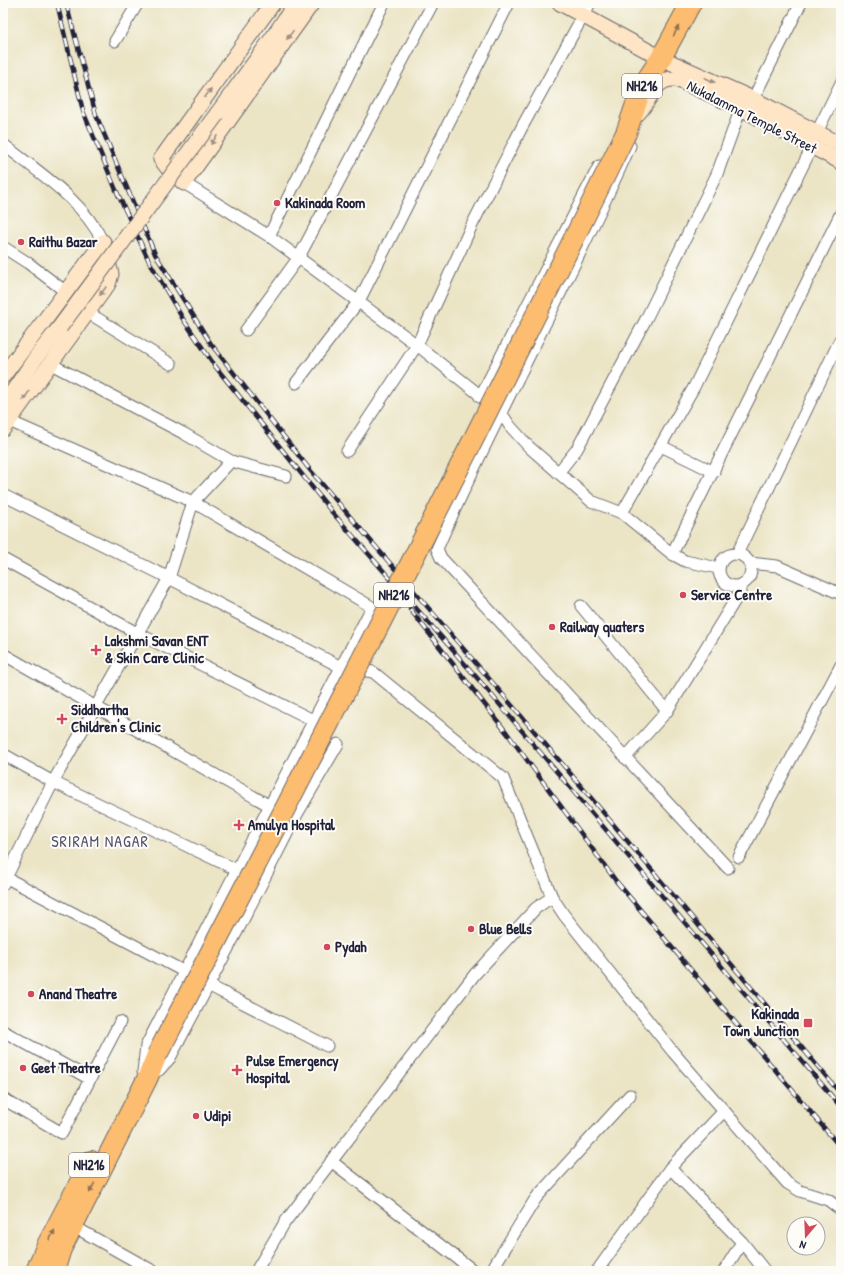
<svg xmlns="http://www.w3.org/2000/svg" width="844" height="1274" font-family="'Patrick Hand',sans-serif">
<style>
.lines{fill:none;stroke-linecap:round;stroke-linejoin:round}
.street-casing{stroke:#68666b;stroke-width:13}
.secondary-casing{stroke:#68666b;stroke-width:17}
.highway-casing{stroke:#68666b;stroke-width:22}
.street{stroke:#fff;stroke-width:11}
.secondary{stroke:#fee5c5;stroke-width:15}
.highway{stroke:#fcbd6f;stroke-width:20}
.rail-casing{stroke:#22223b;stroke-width:4.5}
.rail{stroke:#fdfcf7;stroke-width:3;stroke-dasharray:9;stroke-linecap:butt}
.secondary-bridge-casing{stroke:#68666b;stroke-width:17;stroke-linecap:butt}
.highway-bridge-casing{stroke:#68666b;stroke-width:22;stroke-linecap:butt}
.secondary-bridge{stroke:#fee5c5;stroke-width:15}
.highway-bridge{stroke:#fcbd6f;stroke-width:20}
.oneway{fill:#8f7055}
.oneway2{fill:#9b8d87}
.poi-dot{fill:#d1495b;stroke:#fdfcf7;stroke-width:1.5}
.labels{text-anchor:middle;stroke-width:4;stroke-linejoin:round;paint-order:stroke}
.shield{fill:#fdfcf7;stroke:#646373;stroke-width:1}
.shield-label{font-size:14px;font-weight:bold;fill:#22223b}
.street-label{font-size:15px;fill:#22223b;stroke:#fdfcf7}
.poi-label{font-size:15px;font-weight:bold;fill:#22223b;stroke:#fdfcf7;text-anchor:start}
.neighbourhood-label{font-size:16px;letter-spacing:1px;fill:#545171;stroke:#fdfcf7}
</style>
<rect width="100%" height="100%" fill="#fdfcf7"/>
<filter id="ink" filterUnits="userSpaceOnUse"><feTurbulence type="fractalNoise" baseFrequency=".025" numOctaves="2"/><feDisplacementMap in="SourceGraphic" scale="8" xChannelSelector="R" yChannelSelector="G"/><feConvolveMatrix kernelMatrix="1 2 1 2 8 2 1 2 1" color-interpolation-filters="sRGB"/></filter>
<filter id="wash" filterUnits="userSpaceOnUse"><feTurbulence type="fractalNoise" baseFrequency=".012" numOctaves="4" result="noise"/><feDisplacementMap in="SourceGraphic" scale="16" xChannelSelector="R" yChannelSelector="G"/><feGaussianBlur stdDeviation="0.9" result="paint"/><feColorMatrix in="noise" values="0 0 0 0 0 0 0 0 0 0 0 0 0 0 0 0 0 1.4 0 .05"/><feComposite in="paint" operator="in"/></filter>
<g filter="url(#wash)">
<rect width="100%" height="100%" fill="#ebe4c5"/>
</g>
<g filter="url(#ink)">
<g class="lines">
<g class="street-casing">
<g id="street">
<path d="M115,41L138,3"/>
<path d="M753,99L801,3"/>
<path d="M817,132L841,83"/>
<path d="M3,144C39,173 82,199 103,242"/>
<path d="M630,146C570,282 497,412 437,549L441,558L728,868"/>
<path d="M184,183L269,236L417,345L500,411L510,426L529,447L591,501L622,513L672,554L685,561L718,568"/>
<path d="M269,236L384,3"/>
<path d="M3,247L28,263L66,292"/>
<path d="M87,312L171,364"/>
<path d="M246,330L299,257L433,3"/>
<path d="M49,363L183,433L231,461L286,476"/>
<path d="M296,383L359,301L509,3"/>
<path d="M480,397L599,166"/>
<path d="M9,421L193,502L372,607L146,1046L143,1072"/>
<path d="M661,446L714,472"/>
<path d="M347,451L417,345L471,227L522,127L590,3"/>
<path d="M558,473L577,449L646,319L717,174L741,108"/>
<path d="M3,495L169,578L193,502L231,461"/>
<path d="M622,513L694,387L812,147"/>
<circle cx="735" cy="570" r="16"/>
<path d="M672,554L841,213"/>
<path d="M737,554L841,338"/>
<path d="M3,559L137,633L313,720"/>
<path d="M750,563L777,566L841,594"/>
<path d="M581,606L667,711"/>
<path d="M3,654L270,806"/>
<path d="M3,754L53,782L237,870"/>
<path d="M625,758L667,711L740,592V585"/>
<path d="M739,857L841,665"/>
<path d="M3,876L185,972"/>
<path d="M3,884L53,782L169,578L341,667L373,672L503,778L552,897L564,915L673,1052L787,1183L800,1191L828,1200L841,1210"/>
<path d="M208,985L327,1046"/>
<path d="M3,1031L90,1079"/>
<path d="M151,1074L159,1070L170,1058L241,924L296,816L338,744"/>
<path d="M3,1099L62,1133L120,1022"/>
<path d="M331,1161L474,1271"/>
<path d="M670,1168L742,1242L765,1271"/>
<path d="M73,1226L153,1271"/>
<path d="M256,1271L285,1222L475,974L536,908L552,897"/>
<path d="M491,1271L536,1198L630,1095"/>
<path d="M597,1271L670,1168L724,1111"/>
<path d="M724,1271L742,1242"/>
</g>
</g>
<g class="secondary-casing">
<g id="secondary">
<path d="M273,3L161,159L167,167L184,183L312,3"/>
<path d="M560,3L661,58L753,99L841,145"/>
<path d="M217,114L271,40L296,3"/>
<path d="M636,115C651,102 653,77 676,79L741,108L841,162"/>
<path d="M3,376L103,242"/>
<path d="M3,406L37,356L60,327"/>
<path d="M3,429L108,284L111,274L103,242"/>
</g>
</g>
<g class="highway-casing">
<g id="highway">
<path d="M626,133L642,87L661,58L691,3"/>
<path d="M36,1271L47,1245L91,1161"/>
<path d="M54,1271L61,1249L147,1079L157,1055"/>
</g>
</g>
<use href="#street" class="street"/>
<use href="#secondary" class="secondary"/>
<use href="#highway" class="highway"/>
<g class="rail-casing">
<g id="rail">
<path d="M57,3L83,111L116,190L149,261L183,319L215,366L332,512L478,679L841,1107"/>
<path d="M66,3L96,115L155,254L211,344L310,470L564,766L841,1094"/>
<path d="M410,609L507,733L616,881L841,1148"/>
</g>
</g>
<use href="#rail" class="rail"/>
<g class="secondary-bridge-casing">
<path id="secondary-bridge" d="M60,327L217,114"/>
</g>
<g class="highway-bridge-casing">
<path id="highway-bridge" d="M157,1055C317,749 474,442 626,133"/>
</g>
<use href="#secondary-bridge" class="secondary-bridge"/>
<use href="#highway-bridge" class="highway-bridge"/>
</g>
<defs><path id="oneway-solid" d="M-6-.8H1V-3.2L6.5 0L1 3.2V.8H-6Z"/></defs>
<g class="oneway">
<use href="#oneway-solid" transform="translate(676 31) rotate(-62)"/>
<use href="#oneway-solid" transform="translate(92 1188) rotate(117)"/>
<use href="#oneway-solid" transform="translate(52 1235) rotate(-63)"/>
</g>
<g class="oneway2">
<use href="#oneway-solid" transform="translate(290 35) rotate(126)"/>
<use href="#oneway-solid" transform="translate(710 80) rotate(24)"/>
<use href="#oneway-solid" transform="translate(208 93) rotate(-54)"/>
<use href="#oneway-solid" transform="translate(214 140) rotate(125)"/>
<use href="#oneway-solid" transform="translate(103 291) rotate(127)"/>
<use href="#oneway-solid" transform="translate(26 396) rotate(125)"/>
</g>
</g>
<g class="poi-dot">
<circle cx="277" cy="203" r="4"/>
<circle cx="21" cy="242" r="4"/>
<circle cx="683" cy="595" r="4"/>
<circle cx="552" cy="627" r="4"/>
<path d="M94 644h4v4h4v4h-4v4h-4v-4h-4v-4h4z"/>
<path d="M60 713h4v4h4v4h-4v4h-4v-4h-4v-4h4z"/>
<path d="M237 819h4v4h4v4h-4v4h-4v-4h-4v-4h4z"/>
<circle cx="471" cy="929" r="4"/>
<circle cx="327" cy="947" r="4"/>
<circle cx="31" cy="994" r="4"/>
<rect x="803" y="1018" width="10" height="10" rx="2"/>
<circle cx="23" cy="1068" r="4"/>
<path d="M235 1064h4v4h4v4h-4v4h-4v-4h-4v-4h4z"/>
<circle cx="196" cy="1116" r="4"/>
</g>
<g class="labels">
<g class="shield">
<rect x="622" y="74" width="40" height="24" rx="3"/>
<rect x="374" y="583" width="40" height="24" rx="3"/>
<rect x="69" y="1153" width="40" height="24" rx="3"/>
</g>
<g class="shield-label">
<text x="642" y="91">NH216</text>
<text x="394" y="600">NH216</text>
<text x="89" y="1170">NH216</text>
</g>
<g class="street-label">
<text transform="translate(752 117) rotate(27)" y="5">Nukalamma Temple Street</text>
</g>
<g class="poi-label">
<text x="285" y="208">Kakinada Room</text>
<text x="29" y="247">Raithu Bazar</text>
<text x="691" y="600">Service Centre</text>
<text x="560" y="632">Railway quaters</text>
<text x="105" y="646">Lakshmi Savan ENT<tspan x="105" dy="17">&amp; Skin Care Clinic</tspan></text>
<text x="71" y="715">Siddhartha<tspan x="71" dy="17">Children's Clinic</tspan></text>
<text x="248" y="830">Amulya Hospital</text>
<text x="479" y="934">Blue Bells</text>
<text x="335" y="952">Pydah</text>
<text x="39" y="999">Anand Theatre</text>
<text x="799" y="1019" text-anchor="end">Kakinada<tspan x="799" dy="17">Town Junction</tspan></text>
<text x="246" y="1066">Pulse Emergency<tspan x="246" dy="17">Hospital</tspan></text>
<text x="31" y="1073">Geet Theatre</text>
<text x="204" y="1121">Udipi</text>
</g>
<g class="neighbourhood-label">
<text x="100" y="847">SRIRAM NAGAR</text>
</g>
</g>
<rect width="844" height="1274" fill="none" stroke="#fdfcf7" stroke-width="16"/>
<g transform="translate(806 1236) rotate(199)"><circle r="19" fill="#fdfcf7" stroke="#a5a5ac"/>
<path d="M0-3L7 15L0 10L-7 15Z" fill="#d1495b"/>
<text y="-6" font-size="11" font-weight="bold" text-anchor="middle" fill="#22223b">N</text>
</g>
</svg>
